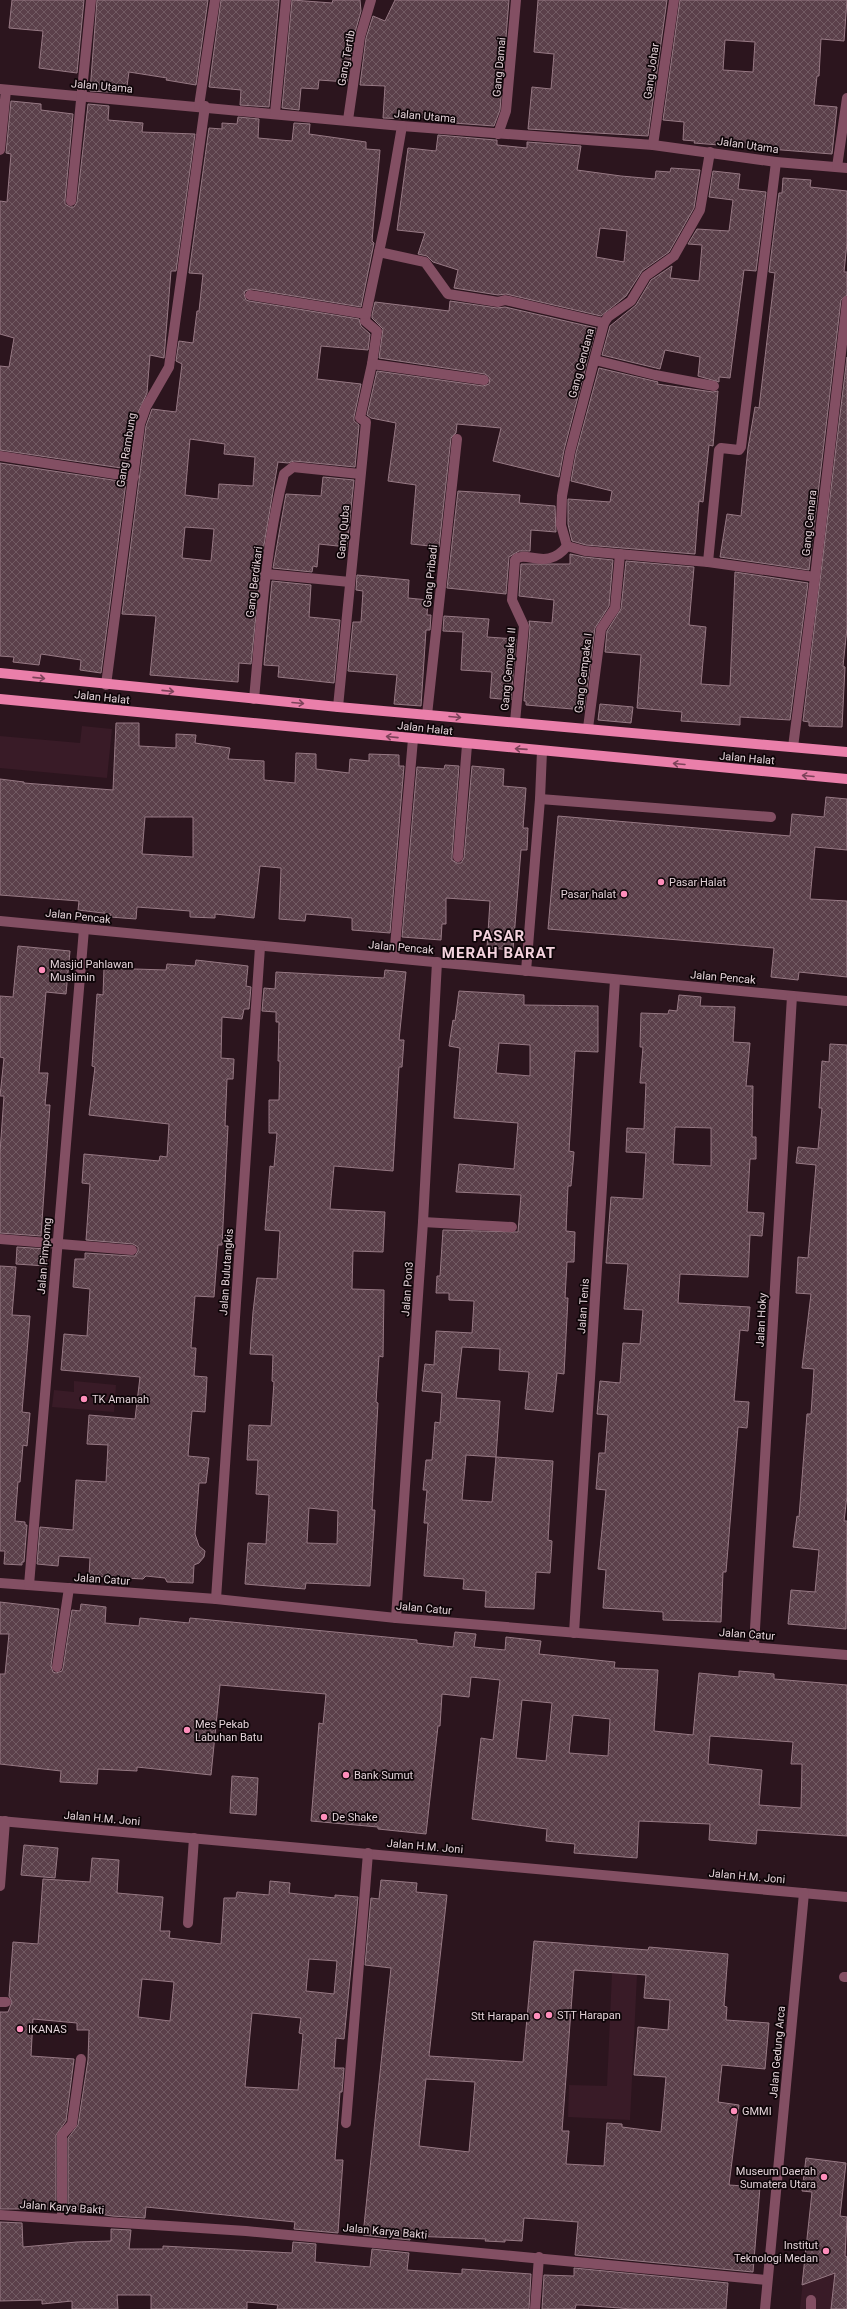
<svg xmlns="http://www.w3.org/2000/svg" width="847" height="2309" font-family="Roboto,sans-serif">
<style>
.built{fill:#391b27}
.building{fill:url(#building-cross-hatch);stroke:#977984;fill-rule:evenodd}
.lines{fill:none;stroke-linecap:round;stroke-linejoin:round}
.minor{stroke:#834f63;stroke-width:10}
.major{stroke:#ea7faa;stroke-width:10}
.oneway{stroke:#7c4259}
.poi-dot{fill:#fe8ebb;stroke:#0e0508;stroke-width:1.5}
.labels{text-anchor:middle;stroke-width:3.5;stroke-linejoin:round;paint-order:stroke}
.street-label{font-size:11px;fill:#e3d2d8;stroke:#0e0508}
.poi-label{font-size:11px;fill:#e3d2d8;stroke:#0e0508;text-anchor:start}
.district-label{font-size:15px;font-weight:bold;letter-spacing:1px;fill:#f4d3de;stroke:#0e0508}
</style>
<defs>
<pattern id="building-cross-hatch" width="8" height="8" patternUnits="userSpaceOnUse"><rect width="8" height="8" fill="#5b404a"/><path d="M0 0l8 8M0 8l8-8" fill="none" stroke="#725b63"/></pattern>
</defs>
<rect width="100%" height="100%" fill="#2c151e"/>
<g class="built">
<path d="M82,726L112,729L107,778L0,768V736L80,743Z"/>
<path d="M74,1381L116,1385L114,1412L52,1407L54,1390L74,1392Z"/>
<path d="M612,1973L637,1975L630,2120L568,2117L569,2085L607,2086Z"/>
<path d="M810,2213L847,2217V2309H800Z"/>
</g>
<g class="building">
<path d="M12,0H84L77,73L39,68L43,31L9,28Z"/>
<path d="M97,0H208L196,85L166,80L167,78L129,72L126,93L90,91Z"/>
<path d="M221,0H279L269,107L240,105L241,90L209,87Z"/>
<path d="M292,0L332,3L333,0H360L361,11L354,36L347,82L319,80L318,89L301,88L299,110L282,108Z"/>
<path d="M395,0H509L500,110L494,126L440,122V120L410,116V119L383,118L385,86L360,85L366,38L373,16L385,21Z"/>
<path d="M538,0H667L648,136L528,129L532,87L551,89L554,54L534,52Z"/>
<path d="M680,0H847L844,41L821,39L819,76H817L814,105L837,107L832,154L694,143L695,141L683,140L684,122L663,120ZM725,40L755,42L753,72L723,70Z"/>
<path d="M11,101L41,104V110L73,114L65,200V204L70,207H74L77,202L88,104L109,106L108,120L143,123L142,132L195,134L176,271H171L164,358L150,355L147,393L134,422L128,469L0,450V366L9,367L14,338L0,334V201L7,202L11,154L6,153Z"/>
<path d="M238,117L259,119L258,138L292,141L294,123L310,124L309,134L366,142V149L380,150L372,241L374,243L361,307L251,289L245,291L244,294L246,300L249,301L359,319L361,326L370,334L368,350L321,346L317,379L361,384L354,417V421L359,425L355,467L294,461L288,463L278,462L262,557L251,664L239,663L238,682L150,675L156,616L122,614L146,426L152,409L176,412L182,364L176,361L179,341L193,343L197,311H199L203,274L189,273L209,128L222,129V123L237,124ZM190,439L225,444L224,454L255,457L253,486L219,484L218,499L185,495ZM185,527L214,529L211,561L182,558Z"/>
<path d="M438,135L495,140H497V145L527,148V142L581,146L577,170L621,176L655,179L656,171L670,172L671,168L700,170L694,208L669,252L642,271L626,296L601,316L506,294L498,295L454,288L458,270L433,262L427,256L418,254L425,233L397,230L408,148L436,151ZM600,228L627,231L624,262L596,257Z"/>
<path d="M713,171L740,174L738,189L766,192L756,271L744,270L730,378L719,377V382L698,376L700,357L665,350L660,369L602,355L610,326L636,305L651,280L672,266L670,278L699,281L702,245L688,244L697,229L729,231L733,200L709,197Z"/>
<path d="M783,178L811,180L810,187L847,191V243L844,272H847V295L841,300L809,570L720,557L727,514L741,516L748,448L755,407L759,408L775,273L769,272L779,193H782Z"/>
<path d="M450,301L497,308L505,307L596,328L564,450L559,477L493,461L501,428L457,424L456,433L451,438L439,547L411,544L416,485L388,481L396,423L371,418L367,415L377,371L483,386L489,384L490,378L485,374L379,358L383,329L372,318V315L375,302L449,311Z"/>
<path d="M847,357V628L843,666L845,667L842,727L809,726V722L803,721Z"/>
<path d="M599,368L658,382L657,384L713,392L718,391L713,446L709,445L703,502L699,501L695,554L586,545L572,541L568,524V499L610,502L612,491L571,481L576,453Z"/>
<path d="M0,463L126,482L101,673L80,670L81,660L41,654L39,665L13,662L14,657L0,656Z"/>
<path d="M323,477L354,480L347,547L319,544L317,567L313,566L312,572L273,568L286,494L321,496Z"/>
<path d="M458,491L520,495L519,503L555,506L556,532L531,530L530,551H519L509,557L506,594L447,588Z"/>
<path d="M570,554L584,557L613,560L609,606L595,628L584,710L526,705V701H524L530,627L529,621L552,623L554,600L519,596L521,564H570Z"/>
<path d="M626,561L694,567L689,625L706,627L701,684L730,686L735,572L808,583L790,720L740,717V725L681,721L682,712L637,708L641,655L605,652L607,631L621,609Z"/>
<path d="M357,575L409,580L408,598L428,600L427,615H431L430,630H426L421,706L394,704L397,675L348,671L353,622H361L363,591L356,590Z"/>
<path d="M272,581L311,585L309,617L340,620L334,683L278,677L279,666L264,665Z"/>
<path d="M444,616L489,619L487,637L516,639L511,700L490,698L492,672L461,670L463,632L443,631Z"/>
<path d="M600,704L633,707L631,723L598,720Z"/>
<path d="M116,723H139V746L176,748V734L196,735L195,743L230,748L228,759L264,761V780L295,783L296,753L316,754V769L349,773L350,759L369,761V754L399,755V766H404L390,933L352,930V918L306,914L305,921L279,919L281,868L260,866L254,918L215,914V918L190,917V911L137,907L136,919L110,917L111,914L78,910L79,901L0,895V779L24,782V783L113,790ZM145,817H193V857L142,854Z"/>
<path d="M445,765L459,766L452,856V860L457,863H461L464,858L472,766L504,769L503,786L526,788L523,828H528L527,850H521L513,950L487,948L490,901L446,898V924H442L441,940L402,937L417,767L444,769Z"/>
<path d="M826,797L847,799V850L815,847L810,899L847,901V977L799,972L798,980L771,977L774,948L548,929L558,816L790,836L792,814L824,817Z"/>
<path d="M18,946L70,951L66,994L46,992L39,1073H48L45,1105H50L41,1236L0,1233V1152L4,1096H0L4,1058L0,1057V996L13,997Z"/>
<path d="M196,960L248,966L246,986L251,987L249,1009H244L242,1019L222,1017L221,1058L234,1059L233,1079H227L225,1126H228L222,1245H218L214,1297L195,1296L191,1348H196L194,1376L207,1377L205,1412L192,1411L188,1456L209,1458L206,1483H199L195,1534L199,1546L205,1551L204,1557L199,1563L194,1565L193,1583L167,1582L165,1578L146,1576L143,1579L89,1576L90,1558L59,1556L58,1566L37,1564L40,1527L73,1530L76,1480L106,1482L108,1445L87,1444L89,1415L135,1419L140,1377L61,1370L64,1334L87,1336L90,1289L73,1287L75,1259H85V1253L131,1256H135L138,1251V1247L133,1244L86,1240L90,1184L82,1183L84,1154L159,1161L160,1156L167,1157L169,1124L89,1115L95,1067L92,1066L97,994L103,995L104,968L166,970L167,964L195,966Z"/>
<path d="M385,970L406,972L399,1040H404L402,1067H399L393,1171L334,1166L330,1209L385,1212L383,1252L353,1251L352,1289L384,1290L383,1357L379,1356L376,1402L378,1403L372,1510H375L370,1586L306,1583L305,1589L245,1584L248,1543L266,1544L269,1495L256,1494L258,1460H247L249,1425L271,1426L274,1382L272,1381L273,1355L250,1354L253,1312L257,1278L277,1279L280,1231L265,1230L270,1166L274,1167L277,1133H269V1100H279L280,1061H278L279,1022H276V1012L262,1011L264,988L275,989L276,972L384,978ZM309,1508L338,1511L337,1544L307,1543Z"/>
<path d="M459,991L524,995V1005L598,1006V1052L575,1051L569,1151L574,1152L571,1186H568L566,1231L575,1232L574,1262H567L565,1298H568L564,1374L557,1373L553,1412L525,1409L529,1372L499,1370L500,1349L462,1347L456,1398L500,1401L496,1457L553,1461L548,1540L552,1541L550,1573L536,1572L534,1609L485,1607L486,1591L463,1589L464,1579L424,1576L428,1523H424L427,1490H423L426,1460H432L435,1422L440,1423L442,1393L422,1391L425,1364L434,1365L436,1331L472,1333L474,1301L449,1300V1293H436L437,1276H440L443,1230L518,1232L521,1195L456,1192L459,1164L514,1169L518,1123L454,1118L460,1048L449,1046L453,1020L455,1021ZM499,1043L530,1045V1076L496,1073ZM466,1455L496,1457L492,1502L462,1500Z"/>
<path d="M679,995L701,997L700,1006L735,1007L733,1042L750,1043L746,1086H753L752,1137H756V1159H750L747,1212L764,1213L762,1236L750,1235L748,1277L680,1274L678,1303L750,1307L748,1331L740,1330L734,1401L749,1402L747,1428L738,1427L726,1572H723L721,1622L663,1620V1612L603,1608L606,1570L598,1569L606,1490L596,1489L599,1453H605L608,1415L597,1414L600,1381L620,1383L623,1343L640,1344L643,1310L624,1309L628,1264L606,1263L611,1197L643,1199L646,1153L626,1152L627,1128L644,1129L646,1083H640L643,1047H640L641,1013L668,1014L669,1010L677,1011ZM675,1127L711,1128V1166L673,1164Z"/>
<path d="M830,1044L847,1045V1496L844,1521H847L846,1629L788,1624L791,1590L815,1592L819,1550L793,1547L797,1516L799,1517L807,1414H811L814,1369L802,1368L811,1294L796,1293L798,1257L808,1258L816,1165L796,1163L798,1147L818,1149L822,1108H819L822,1061L829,1062Z"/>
<path d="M17,1247L47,1249L46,1266L16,1264Z"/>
<path d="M0,1266L16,1267L12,1315L30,1316L22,1412L30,1413L27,1446L23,1445L20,1482H18L15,1521L25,1522V1525H27L24,1562H22V1565L4,1564L5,1551H0Z"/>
<path d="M0,1602L59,1609L51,1666L53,1672L56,1673L62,1671L63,1668L72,1610L80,1611L81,1604L106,1607L105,1623L139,1626L140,1618L189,1623L190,1618L417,1640V1643L453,1647L455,1632L476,1634L474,1647L505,1650L506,1637L541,1641L539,1654L615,1662L614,1668L658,1670L654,1731L693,1735L699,1673L739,1677V1671L774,1674V1679L847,1685V1836L757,1830L756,1844L709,1840L710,1824L639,1821L637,1858L574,1853L575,1844L546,1841L547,1829L472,1819L481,1738L493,1740L500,1680L471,1677L469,1697L442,1694L440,1726H438L426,1834L378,1829V1827L311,1821L319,1723L323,1724L326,1694L220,1685L211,1775L137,1767V1771L98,1769L97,1784L60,1782L61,1771L0,1764V1674H5L9,1634H0ZM522,1700L552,1703L546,1761L516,1758ZM573,1715L610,1719L608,1756L569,1753ZM710,1736L793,1742L791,1764H802L801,1808L759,1805L762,1770L708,1764Z"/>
<path d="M232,1776L258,1778L256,1815L230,1813Z"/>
<path d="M24,1845L58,1848L55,1878L21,1875Z"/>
<path d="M92,1858L119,1860L117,1893L163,1897L160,1931H170L169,1938L221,1944L224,1898H236L237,1892L269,1895L270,1881L290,1883L289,1893L335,1898V1895L358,1897L344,2039L336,2038L334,2068H344L342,2092H340L335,2160H343L338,2233L294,2229L295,2222L146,2207L145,2218L112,2216L100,2214V2211L68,2209V2138L78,2125L88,2060L89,2030H77V2023L33,2019L31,2056L74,2059L66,2121L56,2135V2209H0V2012H8L12,2002L9,1996L13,1942L38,1944L43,1879L90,1882ZM309,1959L337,1961L334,1994L306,1991ZM142,1979L174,1982L170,2021L138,2017ZM252,2013L301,2018L299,2033L303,2034L298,2090L245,2087Z"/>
<path d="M381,1880L417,1883L416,1892L447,1895L429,2056L523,2062L534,1941L648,1950L649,1947L728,1954L724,2006L727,2007L726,2020L769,2023L765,2069L722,2065L718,2102L739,2105L729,2185L760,2187L753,2272L575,2255L578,2222L524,2218L522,2241L505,2240V2242L485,2241L486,2239L411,2236L410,2240L363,2235L391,1968L365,1965L371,1898L379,1899ZM574,1970L646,1975L644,1998L670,2000L668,2030L638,2027L634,2075L666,2077L661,2132L622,2127V2124L607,2123L604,2166L566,2164L569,2131H562ZM426,2079L475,2082L469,2152L419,2146Z"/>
<path d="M806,2158L846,2163L840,2216L847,2217L845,2256L847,2257V2309H831L835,2273L802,2285L812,2192L802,2191Z"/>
<path d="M0,2222L22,2223L23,2247L77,2242L111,2241V2229L131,2230L129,2249H163V2246L292,2253L293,2242L316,2244L315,2262L370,2267L372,2249L409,2253L407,2270L462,2274V2269L531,2274L529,2309H277L278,2305L247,2302V2309H151V2295H117L118,2309H72V2301L42,2304V2300L0,2301Z"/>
<path d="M574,2268L728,2283L726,2309H632L581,2305H576L575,2309H542L544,2275L574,2276Z"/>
</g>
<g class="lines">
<g class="minor">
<path d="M0,89L402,126L653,145L776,162L847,168"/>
<path d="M199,106L215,0"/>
<path d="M275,113L286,0"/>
<path d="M348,120L360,37L371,0"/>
<path d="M402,126L386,219L366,314L365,321L377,331L372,364L484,380"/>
<path d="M498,134L506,111L516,0"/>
<path d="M653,145L674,0"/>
<path d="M0,150L6,90"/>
<path d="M837,167L847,98"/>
<path d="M71,201L91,0"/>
<path d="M379,252L425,262L448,294L498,302L505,300L604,323"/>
<path d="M250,295L366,314"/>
<path d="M595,360L655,375L714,386"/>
<path d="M0,456L134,477"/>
<path d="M567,546L561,525L562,496L570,452L604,323L608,317L631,301L646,276L674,256L700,210L710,152"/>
<path d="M567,546L585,551L708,562L815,577"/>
<path d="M708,562L719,450L721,448L739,450L741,447L776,162"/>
<path d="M266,574L350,582"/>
<path d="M106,685L140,424L146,407L169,367L205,106"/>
<path d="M254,699C261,624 265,547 284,474L293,467L360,474"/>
<path d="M338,707L366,422L360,418L372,364"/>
<path d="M427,715L457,439"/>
<path d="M515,722L524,626L512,600L515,560C526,549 547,572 567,546"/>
<path d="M588,728L601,629L615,608L620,554"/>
<path d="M793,747L815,577L847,301"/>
<path d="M540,799L771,817"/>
<path d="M458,857L467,745"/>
<path d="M0,921L847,1001"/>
<path d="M394,958L413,739"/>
<path d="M526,971L540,799L542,751"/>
<path d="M423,1222L512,1227"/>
<path d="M0,1239L132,1250"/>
<path d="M0,1583L216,1599L396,1618L847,1655"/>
<path d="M29,1585L84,929"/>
<path d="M216,1599L260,947"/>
<path d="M396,1618L423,1222L437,962"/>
<path d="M574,1633L615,980"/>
<path d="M754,1646L792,996"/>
<path d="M57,1667L69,1588"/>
<path d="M0,1821L847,1897"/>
<path d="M0,1886L5,1821"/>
<path d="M188,1923L194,1838"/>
<path d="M844,1977H847"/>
<path d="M0,2002H6"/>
<path d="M346,2123L368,1853"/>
<path d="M0,2215L246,2231L767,2280"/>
<path d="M62,2219V2135L72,2124L81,2059"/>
<path d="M811,2300V2309"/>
<path d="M535,2309L539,2257"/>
<path d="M765,2309L804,1893"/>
</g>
<g class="major">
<path d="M0,673L338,707L847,752"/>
<path d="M0,699L847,779"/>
</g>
</g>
<defs><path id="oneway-shaft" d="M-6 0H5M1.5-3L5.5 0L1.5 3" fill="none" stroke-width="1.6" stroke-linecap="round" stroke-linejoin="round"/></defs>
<g class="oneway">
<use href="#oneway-shaft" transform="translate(39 678) rotate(6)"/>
<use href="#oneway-shaft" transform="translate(168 691) rotate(6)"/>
<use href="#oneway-shaft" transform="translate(298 703) rotate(5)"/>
<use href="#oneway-shaft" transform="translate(455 717) rotate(5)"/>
<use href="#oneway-shaft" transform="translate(392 737) rotate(-174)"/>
<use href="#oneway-shaft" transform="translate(521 749) rotate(-176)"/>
<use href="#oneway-shaft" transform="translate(679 764) rotate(-175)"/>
<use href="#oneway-shaft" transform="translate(808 776) rotate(-175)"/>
</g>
<g class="poi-dot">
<circle cx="661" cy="882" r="4"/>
<circle cx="624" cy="894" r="4"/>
<circle cx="42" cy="970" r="4"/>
<circle cx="84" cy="1399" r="4"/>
<circle cx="187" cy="1730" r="4"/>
<circle cx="346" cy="1775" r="4"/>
<circle cx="324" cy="1817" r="4"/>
<circle cx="549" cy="2015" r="4"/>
<circle cx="537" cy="2016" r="4"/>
<circle cx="20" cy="2029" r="4"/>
<circle cx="734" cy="2111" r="4"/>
<circle cx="824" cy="2177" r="4"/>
<circle cx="826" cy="2251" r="4"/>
</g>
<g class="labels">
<g class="street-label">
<text transform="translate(346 58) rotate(-80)" y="4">Gang Tertib</text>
<text transform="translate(499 67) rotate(-85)" y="4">Gang Damai</text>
<text transform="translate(651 71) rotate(-82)" y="4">Gang Johar</text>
<text transform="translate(102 86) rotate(5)" y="4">Jalan Utama</text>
<text transform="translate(425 116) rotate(5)" y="4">Jalan Utama</text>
<text transform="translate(748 145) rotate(8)" y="4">Jalan Utama</text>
<text transform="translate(581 363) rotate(-75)" y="4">Gang Cendana</text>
<text transform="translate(126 450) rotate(-81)" y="4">Gang Rambung</text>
<text transform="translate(809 523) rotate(-84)" y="4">Gang Cemara</text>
<text transform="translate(343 532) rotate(-85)" y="4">Gang Quba</text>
<text transform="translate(430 576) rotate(-84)" y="4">Gang Pribadi</text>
<text transform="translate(254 582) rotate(-83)" y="4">Gang Berdikari</text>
<text transform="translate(508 669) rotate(-85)" y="4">Gang Cempaka II</text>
<text transform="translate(583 673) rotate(-83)" y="4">Gang Cempaka I</text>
<text transform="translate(102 697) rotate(6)" y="4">Jalan Halat</text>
<text transform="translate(425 728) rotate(6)" y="4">Jalan Halat</text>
<text transform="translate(747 758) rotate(5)" y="4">Jalan Halat</text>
<text transform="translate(78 916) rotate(6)" y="4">Jalan Pencak</text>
<text transform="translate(401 947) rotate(5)" y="4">Jalan Pencak</text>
<text transform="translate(723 977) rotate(5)" y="4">Jalan Pencak</text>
<text transform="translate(44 1256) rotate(-85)" y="4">Jalan Pimpomg</text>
<text transform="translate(226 1272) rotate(-86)" y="4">Jalan Bulutangkis</text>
<text transform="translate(407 1289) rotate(-86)" y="4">Jalan Pon3</text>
<text transform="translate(583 1306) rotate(-86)" y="4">Jalan Tenis</text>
<text transform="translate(761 1320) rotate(-87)" y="4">Jalan Hoky</text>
<text transform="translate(102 1579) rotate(4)" y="4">Jalan Catur</text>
<text transform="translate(424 1608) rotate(5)" y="4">Jalan Catur</text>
<text transform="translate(747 1634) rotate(4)" y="4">Jalan Catur</text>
<text transform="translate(102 1818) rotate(5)" y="4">Jalan H.M. Joni</text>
<text transform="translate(425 1846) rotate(5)" y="4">Jalan H.M. Joni</text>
<text transform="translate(747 1876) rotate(5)" y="4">Jalan H.M. Joni</text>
<text transform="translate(777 2052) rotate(-85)" y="4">Jalan Gedung Arca</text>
<text transform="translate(62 2207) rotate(4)" y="4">Jalan Karya Bakti</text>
<text transform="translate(385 2231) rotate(5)" y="4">Jalan Karya Bakti</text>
</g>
<g class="poi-label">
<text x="669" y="886">Pasar Halat</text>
<text x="616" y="898" text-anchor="end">Pasar halat</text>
<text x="50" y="968">Masjid Pahlawan<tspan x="50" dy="13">Muslimin</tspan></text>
<text x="92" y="1403">TK Amanah</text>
<text x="195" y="1728">Mes Pekab<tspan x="195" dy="13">Labuhan Batu</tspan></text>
<text x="354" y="1779">Bank Sumut</text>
<text x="332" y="1821">De Shake</text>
<text x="557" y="2019">STT Harapan</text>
<text x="529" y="2020" text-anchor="end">Stt Harapan</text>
<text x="28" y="2033">IKANAS</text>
<text x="742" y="2115">GMMI</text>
<text x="816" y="2175" text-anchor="end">Museum Daerah<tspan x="816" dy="13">Sumatera Utara</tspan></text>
<text x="818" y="2249" text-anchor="end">Institut<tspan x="818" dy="13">Teknologi Medan</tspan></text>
</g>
<g class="district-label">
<text x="499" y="941">PASAR<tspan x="499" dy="17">MERAH BARAT</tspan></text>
</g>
</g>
</svg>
